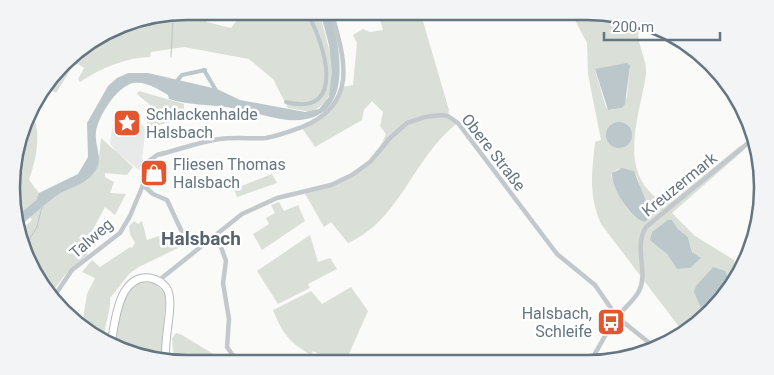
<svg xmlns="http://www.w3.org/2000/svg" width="774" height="375" font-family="Roboto,sans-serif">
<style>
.built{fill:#e8e9e9}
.green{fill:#dadfd7;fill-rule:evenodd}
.water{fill:#bbc7cb}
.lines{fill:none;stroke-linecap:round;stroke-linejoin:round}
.stream{stroke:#bbc7cb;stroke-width:1}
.canal{stroke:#bbc7cb;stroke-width:4}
.primary-casing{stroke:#b5babe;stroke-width:9}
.street{stroke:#c3c8cc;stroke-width:4.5}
.primary{stroke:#fff;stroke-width:7}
.labels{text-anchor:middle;stroke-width:5;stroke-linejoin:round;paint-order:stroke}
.poi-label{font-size:16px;fill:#657683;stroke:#fff;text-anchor:start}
.street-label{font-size:16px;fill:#657683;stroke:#fff}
.quarter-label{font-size:19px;font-weight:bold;fill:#57646e;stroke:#fff}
.rim{fill:none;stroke:#657683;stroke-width:2.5}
</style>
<rect width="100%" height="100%" fill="#fafaf8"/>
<path class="built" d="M124,111L146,128L142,158L145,166L143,173L116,152L110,143L113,124Z"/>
<g class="green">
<path d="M188,11H206L207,22L231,28L237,20L235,11H320C324,43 352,94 311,112L288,108L273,79L249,59L184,47L151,52L150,57C124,58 101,68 80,82L78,79L84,68L78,64L73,66L56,93L46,87L80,48L131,21Z"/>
<path d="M378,11H420L449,110L448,116L458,123C414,155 401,220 348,243L331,222L324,227L304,192C341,182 371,172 386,134L380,126L383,112L372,101L364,110L362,120L315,147L302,128C325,116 332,111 342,87L353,85L357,43L353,35L363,29L370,32L383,30Z"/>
<path d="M570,11H587L642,22C631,38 648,57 646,74C641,110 621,159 648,190C655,198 661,202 671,202L740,146L744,150L672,213L695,236L734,260L736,272L730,280L728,275L711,269L700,282V306L704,315L694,327L683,332L601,224C588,193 592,174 595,142L601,140L588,74L587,43ZM630,66L627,97L622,108L610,110L606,108L595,70ZM617,169C644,168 635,182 646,201L660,208L659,211L645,222C627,218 617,191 611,175ZM672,220L678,229L688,237L693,254L700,257L690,268L677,269L667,254L655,243Z"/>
<path d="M139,91L184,104L183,119L146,128L150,105L137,94Z"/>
<path d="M29,115L34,117C41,138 36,159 29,180L39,193L36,200L15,218L13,210L15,153Z"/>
<path d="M101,138L133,167L127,175L105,173V177L114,182L110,193L126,194L115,215L105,207L83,248L88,254L65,275L50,295L30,266L19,232L32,220L30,217L57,195L87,180L99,159Z"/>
<path d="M272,174L277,183L237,197L234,189Z"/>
<path d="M279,202L284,211L298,205L305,221L262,250L253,234L269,224L266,218L275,213L271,205Z"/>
<path d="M134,221L138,224L142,221L147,240L159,236L160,240L182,235L188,243L139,267L130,273L110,298C111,312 104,325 104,340L82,325L87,294L95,278L82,272L92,260L100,267L130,247L132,248L135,243L130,234L129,226Z"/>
<path d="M310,235L318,262L330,258L337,269L308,284L310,288L278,304L257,271Z"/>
<path d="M142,282L155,283L166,295L162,343L164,359L116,347C117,325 118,292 142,282Z"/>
<path d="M351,287L368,311L345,363H321L324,357L313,351L311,355C290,343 282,333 273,310L311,291L322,304Z"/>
<path d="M176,333L182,335L230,364H187L174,361L172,338Z"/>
</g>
<g class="water">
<path d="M320,11H330C342,53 355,125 288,120C269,118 251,111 232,108C211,104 190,106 169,99L168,95C158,89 146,81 133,83C116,87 98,117 96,132C94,148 106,160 92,175C83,186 67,188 56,196C43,206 30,217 18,228L15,218L36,200L39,193L78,174L88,157L87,123L108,86L117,78L128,73H148L217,89L240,100L305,112L319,109L329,97L332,71L329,45Z"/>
<path d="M627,63L630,66L625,104L622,108L608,110L595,69Z"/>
<circle cx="619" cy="135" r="13"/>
<path d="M622,168L634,171L646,201L660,209L645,222C631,220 611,187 612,173Z"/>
<path d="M668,220H672L678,229L688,237L692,252L701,258L690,268L677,269L667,254L650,240L652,232Z"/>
<path d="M713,267L725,271L730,280L704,315L694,292L696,286Z"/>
</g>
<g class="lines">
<g class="stream">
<path d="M171,57L173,18"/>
<path d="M27,243L37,227L42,207"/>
</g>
<g class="canal">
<path d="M204,70L217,92"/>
<path d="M175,83L182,75L205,70"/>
<path d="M286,102C349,118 324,41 306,11"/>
</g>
<g class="primary-casing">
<path id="primary" d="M111,344C115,323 118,274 150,278C157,279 165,284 168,291C174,307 163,339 166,360"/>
</g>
<g class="street">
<path d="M143,185L153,194L167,200L182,232L201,245"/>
<path d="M210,238L221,247L226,261L223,283L229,319L227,347L239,364"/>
<path d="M158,281L242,214L277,198L331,185L352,175L370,162L390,138L407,123L425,117L441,115L448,116L458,123L557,254L595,285L617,317L652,345"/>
<path d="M53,298L72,270L120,233L130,216L143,185V173L146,163L157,155C178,150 199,142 220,139C235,137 251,139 266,138C278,136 291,131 302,127C359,104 345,59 331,11"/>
<path d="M590,362C599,348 606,332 616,318C623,309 634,301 639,291C649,271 633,248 646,227L753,139"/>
</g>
<use href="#primary" class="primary"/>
</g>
<defs>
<g id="sight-square" transform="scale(1.4375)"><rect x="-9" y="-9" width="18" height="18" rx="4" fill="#e4572e" stroke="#fff"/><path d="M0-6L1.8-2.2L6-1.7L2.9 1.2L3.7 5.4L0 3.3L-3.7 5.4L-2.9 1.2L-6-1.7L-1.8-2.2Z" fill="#fff"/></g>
<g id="shop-square" transform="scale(1.4375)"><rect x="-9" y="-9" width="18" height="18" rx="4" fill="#e4572e" stroke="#fff"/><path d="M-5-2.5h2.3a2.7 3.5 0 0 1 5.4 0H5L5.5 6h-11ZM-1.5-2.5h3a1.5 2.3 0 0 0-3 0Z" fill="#fff"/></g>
<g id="bus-square" transform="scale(1.4375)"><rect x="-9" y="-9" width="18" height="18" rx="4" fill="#e4572e" stroke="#fff"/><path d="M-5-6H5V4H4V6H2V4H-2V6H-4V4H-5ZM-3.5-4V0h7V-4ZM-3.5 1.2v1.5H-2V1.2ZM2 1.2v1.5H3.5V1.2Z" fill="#fff"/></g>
</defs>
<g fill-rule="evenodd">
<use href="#sight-square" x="127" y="123"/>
<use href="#shop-square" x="154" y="173"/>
<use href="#bus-square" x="611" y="322"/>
</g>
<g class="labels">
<g class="poi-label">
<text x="146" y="120">Schlackenhalde<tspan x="146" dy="18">Halsbach</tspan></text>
<text x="173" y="170">Fliesen Thomas<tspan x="173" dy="18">Halsbach</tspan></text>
<text x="592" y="319" text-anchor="end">Halsbach,<tspan x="592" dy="18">Schleife</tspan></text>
</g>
<g class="street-label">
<text transform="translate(494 152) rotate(52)" y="6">Obere Straße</text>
<text transform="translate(679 184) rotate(-39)" y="6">Kreuzermark</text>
<text transform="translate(91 238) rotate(-41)" y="6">Talweg</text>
</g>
<g class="quarter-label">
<text x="201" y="245">Halsbach</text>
</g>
</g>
<path d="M0 0H774V375H0ZM187 20H587A167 167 0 0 1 754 187V188A167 167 0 0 1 587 355H187A167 167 0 0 1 20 188V187A167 167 0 0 1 187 20Z" fill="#f3f4f5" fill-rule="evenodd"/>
<path class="rim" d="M187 20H587A167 167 0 0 1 754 187V188A167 167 0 0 1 587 355H187A167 167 0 0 1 20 188V187A167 167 0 0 1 187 20Z"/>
<path d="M604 32v8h116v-8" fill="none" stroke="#657683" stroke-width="2.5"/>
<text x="612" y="32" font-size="15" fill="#657683" stroke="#ffffff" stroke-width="4" paint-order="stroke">200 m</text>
</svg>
